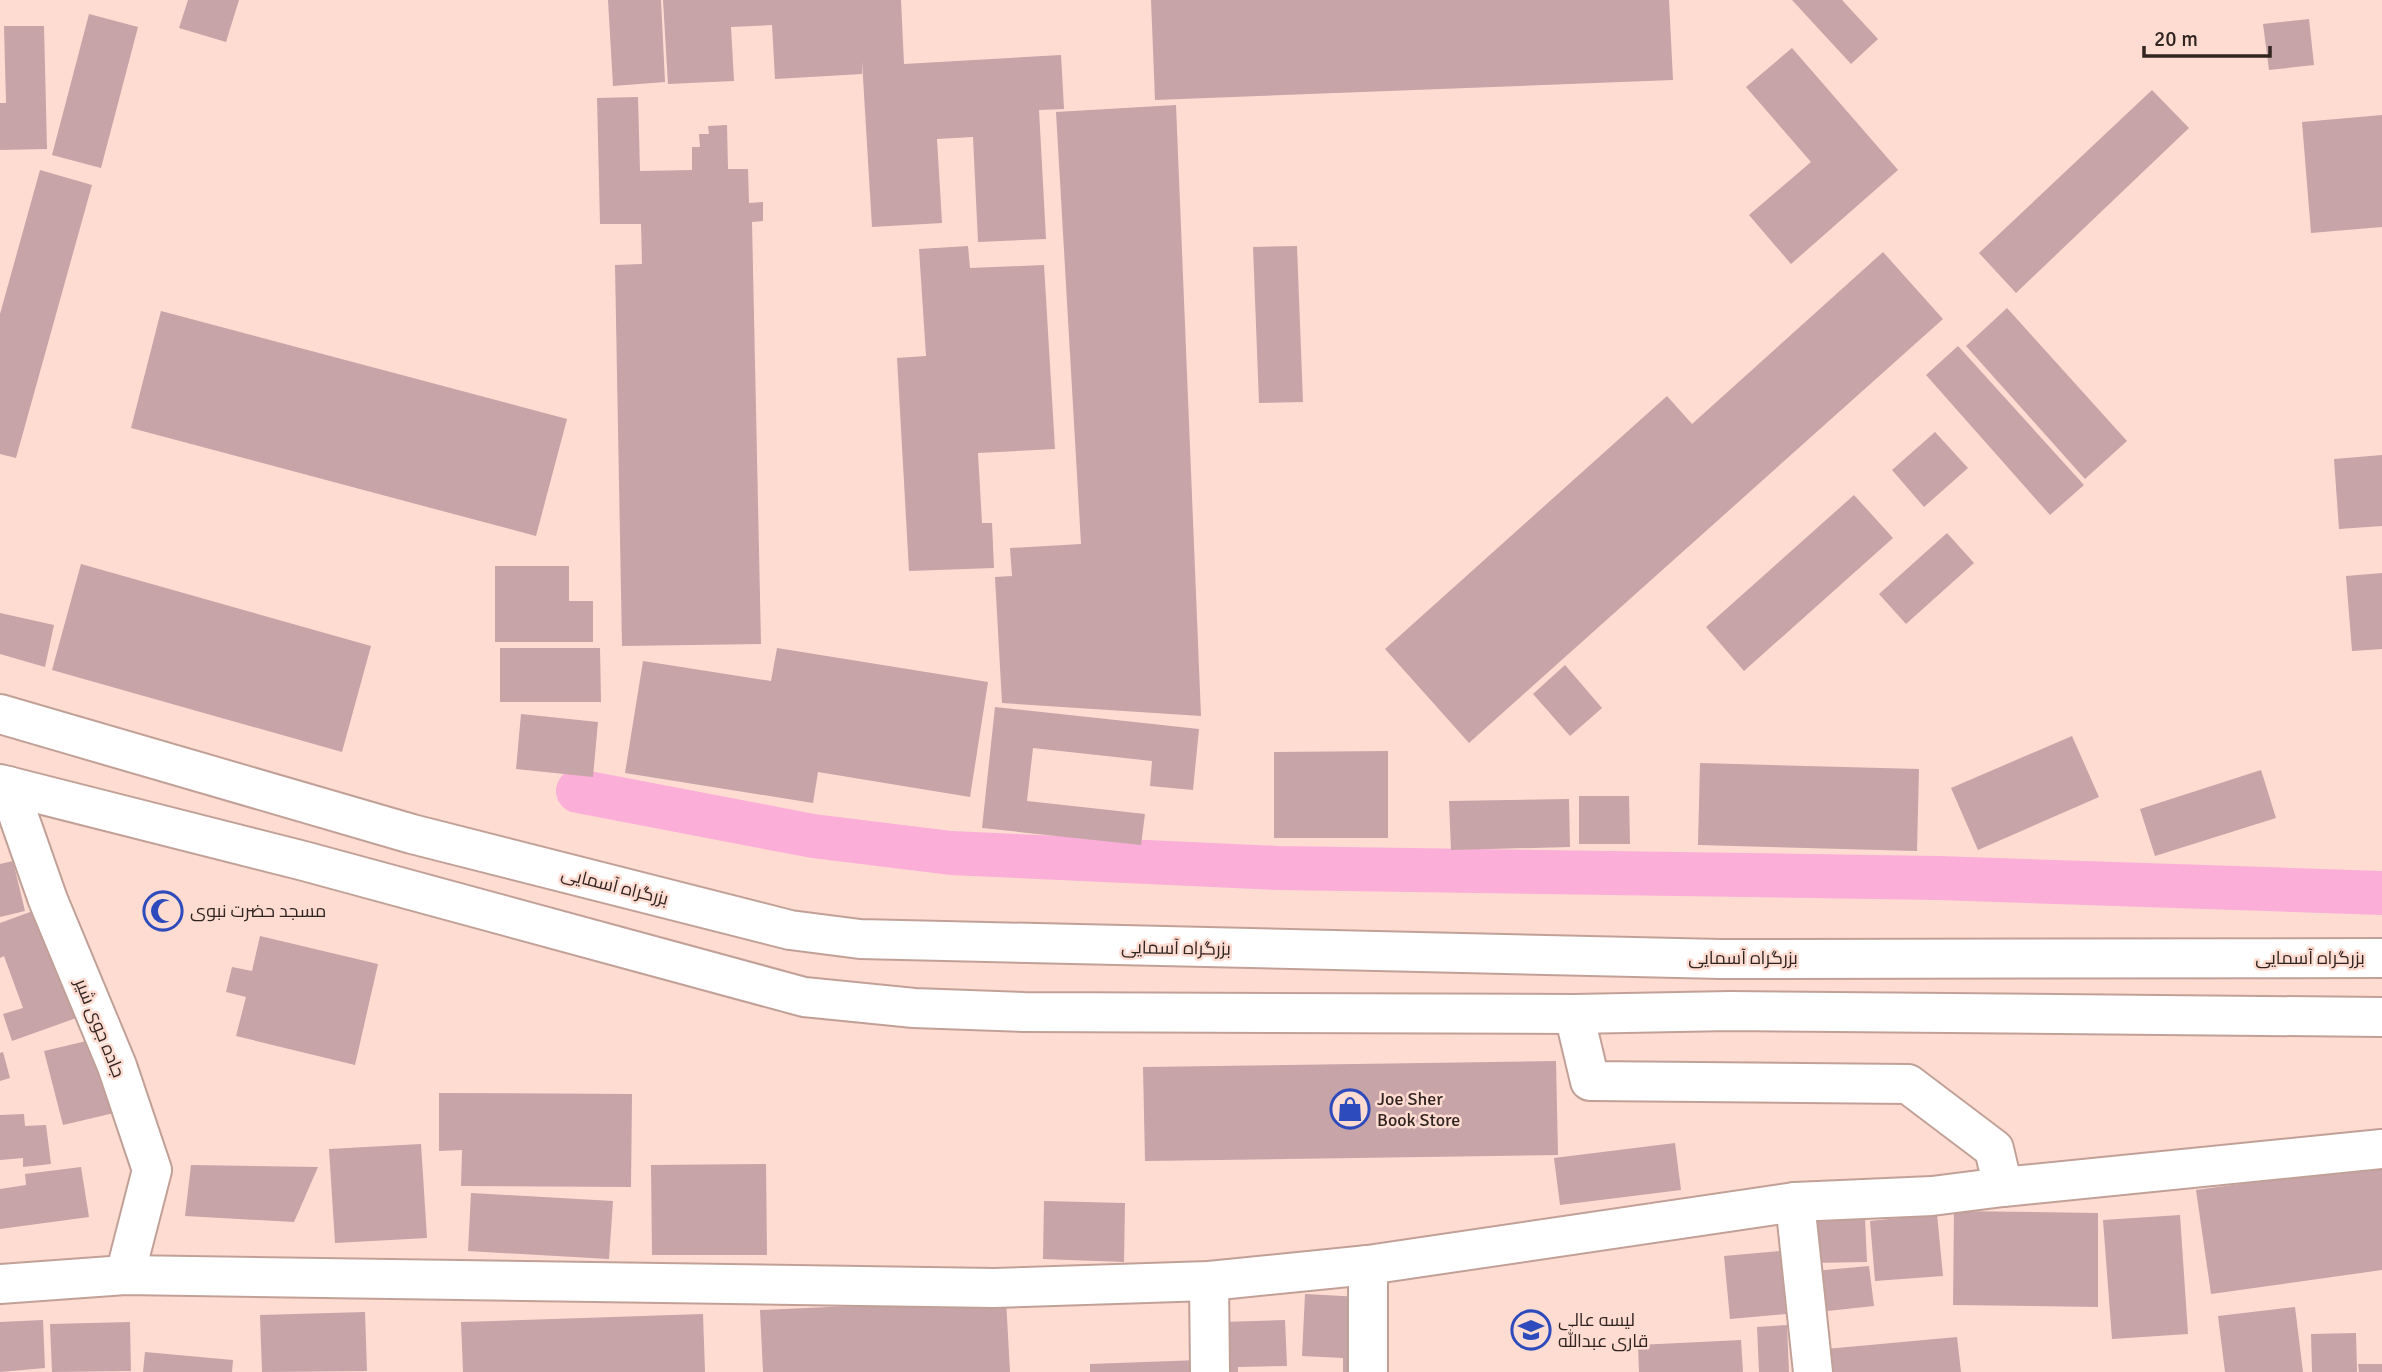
<svg xmlns="http://www.w3.org/2000/svg" width="2382" height="1372" font-family="Signika,Cairo,sans-serif">
<style>
.lines{fill:none;stroke-linecap:round;stroke-linejoin:round}
.canal{stroke:#fbaed8;stroke-width:44}
.building{fill:#c6a4a7}
.minor-casing{stroke:#c1a197;stroke-width:42}
.highway-casing{stroke:#c1a197;stroke-width:42}
.minor{stroke:#fff;stroke-width:38}
.highway{stroke:#fff;stroke-width:38}
.labels{text-anchor:middle;stroke-width:5;stroke-linejoin:round;paint-order:stroke}
.street-label{font-size:18px;fill:#312421;stroke:#fedcd2}
.poi-label{font-size:18px;fill:#312421;stroke:#fedcd2;text-anchor:start}
</style>
<rect width="100%" height="100%" fill="#fedcd2"/>
<g class="lines">
<path class="canal" d="M578,791L813,836L951,853L1278,868L1938,878L2382,893"/>
</g>
<g class="building">
<path d="M188,0H239L226,42L179,28Z"/>
<path d="M608,0H661L665,82L613,86Z"/>
<path d="M663,0H901L904,64L1061,55L1064,109L1039,110L1046,239L978,242L973,137L937,139L942,223L872,227L862,61V74L775,79L772,25L731,27L734,81L668,84Z"/>
<path d="M1151,0H1669L1673,80L1155,100Z"/>
<path d="M1792,0H1842L1878,39L1851,64Z"/>
<path d="M89,14L138,27L101,168L52,155Z"/>
<path d="M2309,19L2314,65L2269,70L2263,24Z"/>
<path d="M4,26H44L47,149L0,150V103H6Z"/>
<path d="M1792,48L1898,170L1791,264L1749,215L1811,162L1746,87Z"/>
<path d="M2152,90L2189,128L2016,293L1979,253Z"/>
<path d="M638,97L640,171L692,170V147H700L699,134H709L708,126L727,125L728,169H748L749,203L763,202V221L752,222L761,644L622,646L615,265L642,264L641,224H600L597,98Z"/>
<path d="M1176,105L1201,716L1002,703L995,577L1012,576L1010,548L1081,544L1056,112Z"/>
<path d="M2382,115V227L2311,233L2302,122Z"/>
<path d="M40,170L92,185L16,458L0,454V314Z"/>
<path d="M968,246L970,268L1044,265L1055,449L978,453L982,523H992L994,568L909,571L897,358L926,356L919,249Z"/>
<path d="M1297,246L1303,402L1259,403L1253,247Z"/>
<path d="M1883,252L1943,319L1469,743L1385,649L1667,396L1692,424Z"/>
<path d="M2007,308L2127,441L2085,479L1966,346Z"/>
<path d="M161,311L567,419L536,536L131,428Z"/>
<path d="M1958,346L2084,485L2050,515L1926,375Z"/>
<path d="M1935,432L1968,468L1924,507L1892,470Z"/>
<path d="M2382,455V526L2339,529L2334,459Z"/>
<path d="M1854,495L1893,538L1744,671L1706,627Z"/>
<path d="M1947,533L1974,563L1906,624L1879,594Z"/>
<path d="M81,564L371,646L342,752L52,670Z"/>
<path d="M495,566H569V601H593V642H495Z"/>
<path d="M2382,573V649L2352,651L2346,576Z"/>
<path d="M0,613L54,625L45,667L0,654Z"/>
<path d="M500,648H600L601,702H500Z"/>
<path d="M777,648L988,682L970,797L818,772L813,803L625,773L643,661L771,681Z"/>
<path d="M1565,665L1602,708L1570,736L1533,694Z"/>
<path d="M995,707L1199,729L1193,790L1150,786L1152,761L1033,748L1027,801L1145,814L1141,845L982,828Z"/>
<path d="M521,714L598,722L593,777L516,769Z"/>
<path d="M2072,736L2099,797L1978,850L1951,788Z"/>
<path d="M1388,751V838H1274V752Z"/>
<path d="M1700,763L1919,769L1917,851L1698,845Z"/>
<path d="M2261,770L2276,818L2155,856L2140,809Z"/>
<path d="M1579,796H1629L1630,844H1579Z"/>
<path d="M1569,799L1570,847L1451,850L1449,801Z"/>
<path d="M13,861L25,911L0,917V864Z"/>
<path d="M41,908L79,1017L12,1041L3,1014L23,1008L4,956L0,958V923Z"/>
<path d="M260,936L378,964L355,1065L236,1036L246,997L226,992L232,967L252,971Z"/>
<path d="M95,1039L114,1113L63,1125L44,1051Z"/>
<path d="M3,1052L10,1078L0,1081V1053Z"/>
<path d="M1556,1061L1558,1155L1145,1161L1143,1067Z"/>
<path d="M439,1093L632,1094L631,1187L461,1186L462,1150L439,1151Z"/>
<path d="M24,1114L25,1126L46,1125L51,1164L23,1167V1158L0,1160V1115Z"/>
<path d="M1675,1143L1681,1190L1560,1205L1554,1158Z"/>
<path d="M421,1144L427,1238L335,1243L329,1149Z"/>
<path d="M766,1164L767,1255H652L651,1165Z"/>
<path d="M2382,1164V1270L2211,1294L2196,1190Z"/>
<path d="M191,1165L318,1167L294,1222L185,1216Z"/>
<path d="M81,1167L89,1217L0,1229V1189L26,1185L25,1174Z"/>
<path d="M471,1193L613,1201L609,1259L468,1251Z"/>
<path d="M1044,1201L1125,1203L1124,1262L1043,1259Z"/>
<path d="M1954,1211L2098,1213V1307L1953,1305Z"/>
<path d="M1937,1214L1943,1276L1875,1281L1870,1221Z"/>
<path d="M2180,1215L2188,1334L2112,1339L2103,1220Z"/>
<path d="M1865,1218L1867,1262L1811,1263L1810,1219Z"/>
<path d="M1780,1251L1786,1314L1730,1319L1724,1256Z"/>
<path d="M1869,1266L1874,1306L1818,1312L1814,1271Z"/>
<path d="M1305,1294L1362,1297L1359,1372H1343V1358L1302,1356Z"/>
<path d="M1006,1299L1010,1372H763L760,1310Z"/>
<path d="M2295,1307L2303,1372H2225L2218,1316Z"/>
<path d="M365,1312L367,1371L262,1372L260,1315Z"/>
<path d="M703,1314L705,1372H463L461,1322Z"/>
<path d="M43,1320L45,1368L0,1372V1322Z"/>
<path d="M1285,1320L1287,1366L1238,1367V1372H1222L1220,1322Z"/>
<path d="M130,1322L131,1371L52,1372L50,1324Z"/>
<path d="M1787,1325L1789,1372H1759L1757,1327Z"/>
<path d="M2356,1333L2357,1372H2312L2311,1334Z"/>
<path d="M1957,1337L1961,1372H1817L1815,1350Z"/>
<path d="M1741,1340L1743,1372H1639L1638,1345Z"/>
<path d="M145,1352L233,1360L232,1372H143Z"/>
<path d="M1200,1360L1201,1372H1090V1364Z"/>
<path d="M2358,1364H2382V1372H2359Z"/>
</g>
<g class="lines">
<g class="minor-casing">
<g id="minor">
<path d="M8,786L48,900L117,1066L152,1170L125,1275"/>
<path d="M2003,1187L2382,1149"/>
<path d="M1795,1202L1813,1372"/>
<path d="M1209,1281L1210,1372"/>
<path d="M0,1284L125,1275L994,1288L1209,1281L1368,1265L1795,1202L1932,1196L2003,1187L1994,1149L1908,1084L1590,1081L1574,1014"/>
<path d="M1368,1372V1265"/>
</g>
</g>
<g class="highway-casing">
<g id="highway">
<path d="M0,714L412,834L790,930L860,939L1721,959L2382,958"/>
<path d="M0,784L304,861L804,997L914,1008L1024,1012L1574,1014L1730,1011L2382,1017"/>
</g>
</g>
<use href="#minor" class="minor"/>
<use href="#highway" class="highway"/>
</g>
<defs>
<g id="mosque-ring" transform="scale(2.0125)"><circle r="9.5" fill="#fedcd2" stroke="#2d4bbc" stroke-width="1.5"/><path d="M3.5-4.9A6 6 0 1 0 3.5 4.9A5 5 0 1 1 3.5-4.9Z" fill="#2d4bbc"/></g>
<g id="shop-ring" transform="scale(2.0125)"><circle r="9.5" fill="#fedcd2" stroke="#2d4bbc" stroke-width="1.5"/><path d="M-5-2.5h2.3a2.7 3.5 0 0 1 5.4 0H5L5.5 6h-11ZM-1.5-2.5h3a1.5 2.3 0 0 0-3 0Z" fill="#2d4bbc"/></g>
<g id="school-ring" transform="scale(2.0125)"><circle r="9.5" fill="#fedcd2" stroke="#2d4bbc" stroke-width="1.5"/><path d="M0-5L7-2L0 1L-7-2ZM-4 1L0 2.5L4 1V4Q0 6-4 4Z" fill="#2d4bbc"/></g>
</defs>
<g fill-rule="evenodd">
<use href="#mosque-ring" x="163" y="911"/>
<use href="#shop-ring" x="1350" y="1109"/>
<use href="#school-ring" x="1531" y="1330"/>
</g>
<g class="labels">
<g class="street-label">
<text transform="translate(615 886) rotate(14)" y="6">بزرگراه آسمایی</text>
<text transform="translate(1176 948) rotate(1)" y="6">بزرگراه آسمایی</text>
<text x="1743" y="964">بزرگراه آسمایی</text>
<text x="2310" y="964">بزرگراه آسمایی</text>
<text transform="translate(100 1028) rotate(68)" y="6">جاده جوی شیر</text>
</g>
<g class="poi-label">
<text x="190" y="917">مسجد حضرت نبوی</text>
<text x="1377" y="1105">Joe Sher<tspan x="1377" dy="21">Book Store</tspan></text>
<text x="1558" y="1326">لیسه عالی<tspan x="1558" dy="21">قاری عبدالله</tspan></text>
</g>
</g>
<path d="M2144 46v10h126v-10" fill="none" stroke="#312421" stroke-width="3.5"/>
<text x="2154" y="46" font-size="21" fill="#312421" stroke="#fedcd2" stroke-width="5" paint-order="stroke">20 m</text>
</svg>
